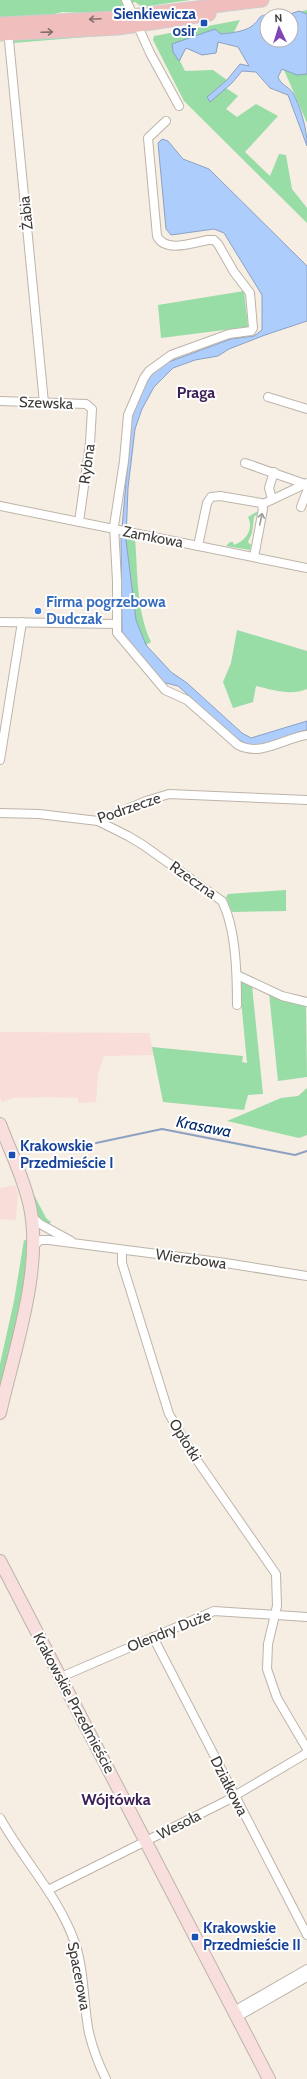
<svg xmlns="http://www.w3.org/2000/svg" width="307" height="2079" font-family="Cabin,sans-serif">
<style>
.industrial{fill:#f8ded7}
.green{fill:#98dca6}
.water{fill:#adcdfd;stroke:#8ca1c2}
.pier{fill:#f6ede3}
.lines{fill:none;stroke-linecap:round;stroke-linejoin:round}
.stream{stroke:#8ca1c2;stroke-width:2}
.street-casing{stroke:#bdb4aa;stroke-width:10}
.secondary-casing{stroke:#bdb4aa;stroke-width:14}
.primary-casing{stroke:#cdcccb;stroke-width:15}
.street{stroke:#fff;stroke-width:8}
.secondary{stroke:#f8dfde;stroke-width:12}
.primary{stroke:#f1bebe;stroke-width:13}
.oneway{stroke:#866f6d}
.oneway2{stroke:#9e9d9b}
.transit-dot{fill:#1a4fb4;stroke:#fff;stroke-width:1.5}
.shop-dot{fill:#3f7fe0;stroke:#fff;stroke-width:1.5}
.labels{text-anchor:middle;stroke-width:4;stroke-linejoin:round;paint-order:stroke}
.transit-label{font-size:15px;font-weight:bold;fill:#164399;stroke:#fff;text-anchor:start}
.street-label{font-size:15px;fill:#3e3b37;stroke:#fff}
.shop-label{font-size:15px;font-weight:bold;fill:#366cbe;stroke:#fff;text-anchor:start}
.neighbourhood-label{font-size:16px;font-weight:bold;fill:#3c1f57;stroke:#fff}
.water-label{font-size:16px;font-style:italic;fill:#002a6d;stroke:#fff}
</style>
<rect width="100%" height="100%" fill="#f6ede3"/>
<g class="industrial">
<path d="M0,1032L149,1033L154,1055L104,1056L98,1074L96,1102L78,1103V1098L47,1097L14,1098L2,1102L0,1097Z"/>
<path d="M15,1185L18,1194L16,1220L0,1219V1188Z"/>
</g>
<g class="green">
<path d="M0,0H122L124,3L118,13L113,14L62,12L46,16L0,18Z"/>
<path d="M130,0H190L142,7L135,2L131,3Z"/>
<path d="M307,10V123L271,40H291V16H281Z"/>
<path d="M240,20L234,32L221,34L216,53L202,55L186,48L180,61L185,71L213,70L227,80L207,97L210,102L226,88L238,96L226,109L237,117L256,104L278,116L245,152L270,176L279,154L286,155L292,189L307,208V223L184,101L153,40L154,36Z"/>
<path d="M134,32L135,33L13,43L16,38Z"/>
<path d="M244,291L248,327L161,338L158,305Z"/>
<path d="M260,510V518L256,515L254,517L252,533L248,542L251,545L250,550L226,546L230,542H233L234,545C246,541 254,529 248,517Z"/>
<path d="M129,539H135C138,574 136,610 151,642L146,645L136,620L134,609L126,540Z"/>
<path d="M237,630L307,651V689C291,696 273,690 256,686L253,702L233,708L223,682L231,663Z"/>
<path d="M286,890V911L232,912L226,897L228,894Z"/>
<path d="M239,979L252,986L263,1094L248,1095L244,1110L163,1102L152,1047L243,1056L242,1062L247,1063Z"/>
<path d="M269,993L306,1005L307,1077L278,1081Z"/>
<path d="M307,1088V1135L299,1138L227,1121L281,1098L298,1096Z"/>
<path d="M33,1193L46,1218L51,1222L49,1225L38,1217Z"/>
<path d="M24,1240L29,1241L25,1285L0,1395V1364L14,1301Z"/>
</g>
<g class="water">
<path d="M271,11L283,16H267V40H291V16H284L299,11L307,14V74L297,75L282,69L278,77C281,85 288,86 293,93C301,108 307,129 307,146L288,95L270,88L256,72L242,71L232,83L210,102L207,97L227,80L240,64L249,66L238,47L218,42L216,53L202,55L186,48L179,61L173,52L172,44L215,29L221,34C230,33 244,32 252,26C261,19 256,17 271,11Z"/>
<path d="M162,139L168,141L183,159L209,169L307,266V321L265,335L229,349L218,356L195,360L173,368L154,387L142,409L135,429L128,488L126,540L136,620L146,645L171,672L187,683L242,733L251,738L307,721V730C291,733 276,742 260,746C242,750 211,717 197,705L196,702L178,686L162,682L122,635L121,539L132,415L143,387L151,375L166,363L231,339L254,336L262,330V295L224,233L214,229L171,235L166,229L158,143Z"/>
</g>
<path class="pier" d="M256,0H272L273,9L278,12L257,16Z"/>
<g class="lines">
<path class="stream" d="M96,1143L162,1129L295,1155L307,1151"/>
<g class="street-casing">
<g id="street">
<path d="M126,0L150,53L179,106"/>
<path d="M8,30L44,403"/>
<path d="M166,121L148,138L157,236C165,253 192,243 208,240H214L218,244L234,272L250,293L253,328L251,331L229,334L171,355L149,371L144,378L128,415L124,461L114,526L117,581V633L165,690L187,700L238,745C261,757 284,738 307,735"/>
<path d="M268,397L307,409"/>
<path d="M0,401L86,404L92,409L90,443L79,522"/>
<path d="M245,463L305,484L307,487"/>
<path d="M272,499L269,488L274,472"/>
<path d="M263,504L307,483"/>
<path d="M0,506L307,568"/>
<path d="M301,507L307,491"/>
<path d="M198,546L207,503L211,497L220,496L261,503L263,509L254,557"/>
<path d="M0,622L117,624"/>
<path d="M0,760L22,622"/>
<path d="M0,813L39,814L98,821L146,801L169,794L307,800"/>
<path d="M98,821L128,836L143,845L222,901C236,929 237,973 237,1005"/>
<path d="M237,975L282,996L307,1002"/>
<path d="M32,1217L40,1224L71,1241"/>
<path d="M34,1246L40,1240H49L219,1262L307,1276"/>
<path d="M122,1250V1263L169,1414L194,1456L276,1574L277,1606L268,1644L267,1669L277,1698L307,1749"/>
<path d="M153,1637L307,1935"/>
<path d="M61,1677L214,1611L307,1617"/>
<path d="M0,1818C24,1861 59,1897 75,1943C85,1973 83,2003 89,2033C93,2049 99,2065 106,2079"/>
<path d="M48,1890L226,1801L307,1753"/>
<path d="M234,2011L307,1969"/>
<path d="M237,2017L307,1977"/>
</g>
</g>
<g class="secondary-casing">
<g id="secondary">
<path d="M0,1124C10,1151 24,1178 30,1207C43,1269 14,1351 0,1413"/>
<path d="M0,1561L269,2079"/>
</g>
</g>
<g class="primary-casing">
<g id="primary">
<path d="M0,24L115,18L262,0"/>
<path d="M0,34L118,28L209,14"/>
</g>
</g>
<use href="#street" class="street"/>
<use href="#secondary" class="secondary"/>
<use href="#primary" class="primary"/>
</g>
<defs><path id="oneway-shaft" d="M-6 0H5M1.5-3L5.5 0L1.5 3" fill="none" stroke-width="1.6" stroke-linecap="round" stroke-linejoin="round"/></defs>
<g class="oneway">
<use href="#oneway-shaft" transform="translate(95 19) rotate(177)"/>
<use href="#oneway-shaft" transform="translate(47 32) rotate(-2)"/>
</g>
<use class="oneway2" href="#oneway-shaft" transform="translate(261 519) rotate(-78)"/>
<g class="transit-dot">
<rect x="200" y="19" width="8" height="8" rx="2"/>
<rect x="8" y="1151" width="8" height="8" rx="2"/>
<rect x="191" y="1933" width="8" height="8" rx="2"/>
</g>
<circle class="shop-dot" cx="38" cy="611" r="4"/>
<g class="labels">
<g class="transit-label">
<text x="196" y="19" text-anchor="end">Sienkiewicza<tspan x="196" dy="17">osir</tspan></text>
<text x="20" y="1151">Krakowskie<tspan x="20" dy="17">Przedmieście I</tspan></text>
<text x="203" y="1933">Krakowskie<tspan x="203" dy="17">Przedmieście II</tspan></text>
</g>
<g class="street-label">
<text transform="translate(26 213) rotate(-96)" y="5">Żabia</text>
<text transform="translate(46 403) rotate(2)" y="5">Szewska</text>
<text transform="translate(87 464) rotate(-82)" y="5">Rybna</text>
<text transform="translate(153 537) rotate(11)" y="5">Zamkowa</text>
<text transform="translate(129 808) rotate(-19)" y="5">Podrzecze</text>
<text transform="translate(193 880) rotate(35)" y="5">Rzeczna</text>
<text transform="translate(191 1259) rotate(8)" y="5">Wierzbowa</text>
<text transform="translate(185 1440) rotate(58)" y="5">Opłotki</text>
<text transform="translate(169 1631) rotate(-22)" y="5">Olendry Duże</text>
<text transform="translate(74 1703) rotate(62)" y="5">Krakowskie Przedmieście</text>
<text transform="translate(229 1786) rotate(63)" y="5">Działkowa</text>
<text transform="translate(179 1825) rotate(-27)" y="5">Wesoła</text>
<text transform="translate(79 1976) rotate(79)" y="5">Spacerowa</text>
</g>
<g class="shop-label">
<text x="46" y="607">Firma pogrzebowa<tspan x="46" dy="17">Dudczak</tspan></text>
</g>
<g class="neighbourhood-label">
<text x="196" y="398">Praga</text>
<text x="116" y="1805">Wójtówka</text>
</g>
<g class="water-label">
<text transform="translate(204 1126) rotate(11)" y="6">Krasawa</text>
</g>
</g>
<g transform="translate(279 28) rotate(356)"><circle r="19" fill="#ffffff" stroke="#b2b1af"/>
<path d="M0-3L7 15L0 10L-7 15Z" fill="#8043b8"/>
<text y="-6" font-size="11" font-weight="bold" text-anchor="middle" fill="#3e3b37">N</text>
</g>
</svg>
